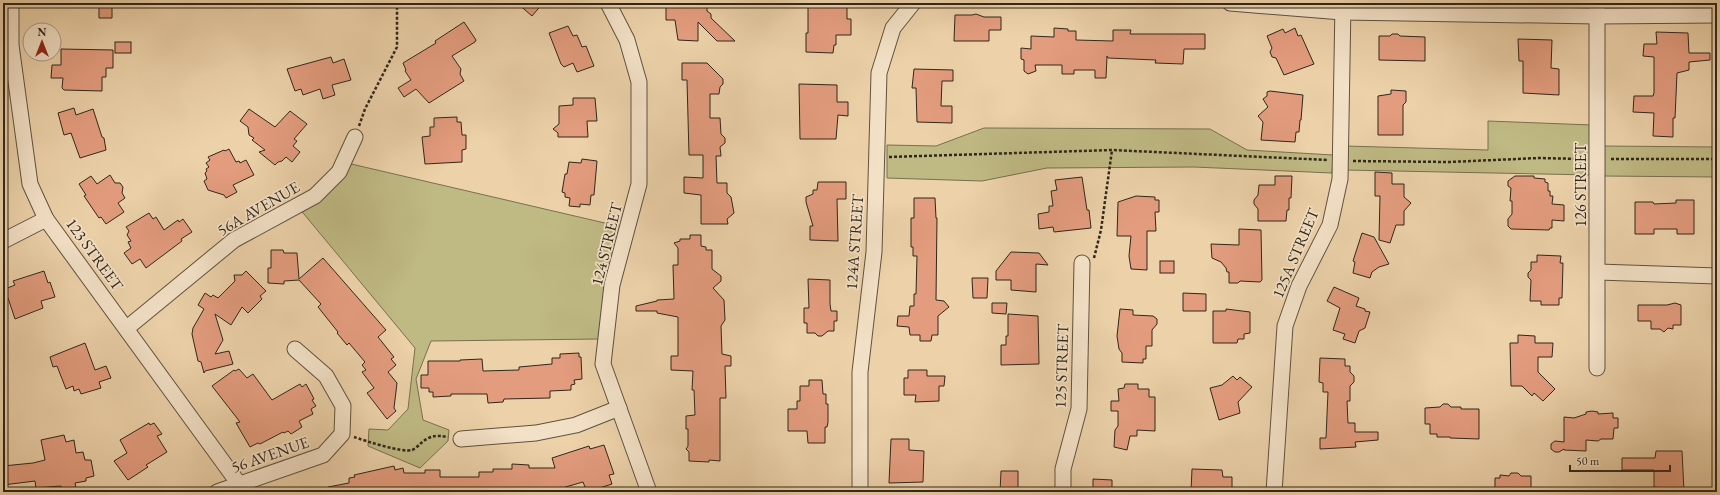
<svg xmlns="http://www.w3.org/2000/svg" width="1720" height="495" font-family="'EB Garamond',serif">
<style>
.green{fill:#bfb983;stroke:#78704f}
.building{fill:#e39c7e;stroke:#30271b}
.lines{fill:none;stroke-linecap:round;stroke-linejoin:round}
.street-casing{stroke:#5f523e;stroke-width:17}
.path{stroke:#30271b;stroke-width:2.5;stroke-dasharray:3 2;stroke-linecap:butt}
.street{stroke:#f3e1c7;stroke-width:15}
.labels{text-anchor:middle;stroke-width:3.5;stroke-linejoin:round;paint-order:stroke}
.street-label{font-size:16px;fill:#30271b;stroke:#f3e1c7}
</style>
<rect width="100%" height="100%" fill="#ecd1a9"/>
<filter id="stains"><feTurbulence type="fractalNoise" baseFrequency=".005" numOctaves="4"/><feColorMatrix values="0 0 0 0 .2 0 0 0 0 .09 0 0 0 0 .02 0 0 0 .5 -.17"/></filter>
<radialGradient id="worn" r=".72"><stop offset=".6" stop-color="#630" stop-opacity="0"/><stop offset="1" stop-color="#630" stop-opacity=".3"/></radialGradient>
<g class="green">
<path d="M1488,121L1592,125V175L1345,170V146L1488,150Z"/>
<path d="M984,128L1210,129L1247,150L1333,155L1332,173L1194,167L1047,168L982,181L887,178V145L936,146Z"/>
<path d="M1604,146L1717,147V177L1603,176Z"/>
<path d="M347,163L622,227L600,339L431,341L416,379L423,420L449,430L448,441L420,468L368,446L369,429L388,430L408,409L415,348L299,208Z"/>
</g>
<g class="building">
<path d="M517,3H543L532,16Z"/>
<path d="M679,3H699L707,6V11L711,14V18L735,41H717L698,22V41L678,40L675,20H666V5H679Z"/>
<path d="M808,3L847,4V19H851V35H836V45H834L833,53L806,52V33H808Z"/>
<path d="M112,6V18H99V7Z"/>
<path d="M976,14L984,17H1001V30H989V41H954L955,15H972Z"/>
<path d="M464,22L476,40L475,42L452,56L461,69L460,74L464,81L429,103L416,89L404,97L398,88L411,80L405,71L406,70L403,63L436,43L435,41Z"/>
<path d="M568,26L573,36L577,35L582,47L586,46L594,66L577,72L573,63L564,67L561,64L549,33Z"/>
<path d="M1054,28L1068,29V31H1076V40L1113,41V30H1131L1130,34H1205V49H1184L1183,64L1155,63L1156,60L1108,58L1107,56L1106,78H1095V70H1074V74H1062V65H1035L1036,71L1028,74L1024,71V60L1021,59V48L1031,49V36L1054,37Z"/>
<path d="M1295,28L1298,36L1301,35L1314,64L1284,75L1276,58L1272,57L1270,52L1272,48L1267,36L1283,29L1285,33Z"/>
<path d="M1656,32L1688,33L1689,53H1710V60L1689,62V70L1677,73L1675,118H1673V137L1653,136L1654,113L1633,112L1634,96H1653L1654,93V57L1643,56L1644,44H1657Z"/>
<path d="M1392,34H1398L1400,36L1425,37V61L1379,60V36H1390Z"/>
<path d="M1518,39L1552,40L1551,68L1559,69V95L1523,93V61H1519Z"/>
<rect x="115" y="42" width="16" height="11"/>
<path d="M61,49L113,50V68H106V77H102V91L64,90L62,88L63,78H51L52,65H61Z"/>
<path d="M331,57L333,63L344,59L351,80L332,85L335,95L323,99L320,89L303,95L301,89L295,91L287,69Z"/>
<path d="M682,63H707L723,79V84L720,87L719,94H710V118H720L721,134L725,138V143L720,147L721,156H716L717,183H727V193L731,197L734,213L727,219L728,224H701V195L684,193V177L703,178V155H689L687,80H682Z"/>
<path d="M914,69L953,70V81H942L941,106H952V123L917,122L916,88H912Z"/>
<path d="M799,84L837,85V102H848V116L838,115L836,139H800Z"/>
<path d="M1391,90L1406,91V102L1403,105V135H1378V96L1391,94Z"/>
<path d="M1270,91L1303,95L1301,120H1300L1299,132H1296L1295,142L1261,140L1263,122L1258,116L1268,107L1263,99L1267,96V92Z"/>
<path d="M573,98H595L597,121H587L588,137H558V133L553,129L559,124V106L573,105Z"/>
<path d="M74,108L76,115L93,109L102,137L104,138L106,150L80,158L71,133L64,135L58,113Z"/>
<path d="M249,109L275,127L290,111L307,124L294,139L297,141L293,146L300,152L292,162L286,157L282,161L278,162L275,165L259,152L265,150L252,140L254,138L249,135L248,127L240,121Z"/>
<path d="M457,117V122H461L462,135H466V149L462,150V162L425,164L422,137L430,136V127H434V118Z"/>
<path d="M229,149L236,162L239,161L240,163L246,160L254,175L233,185L237,192L226,198L224,195L208,190L204,181L207,179L205,173L207,171L206,169L209,167L206,163L210,160L208,157L224,150L225,151Z"/>
<path d="M582,159L597,161L594,195H591L590,205L580,204V207L569,206L570,198L565,197V193L562,192L565,174H567L569,162L581,163Z"/>
<path d="M1375,172L1392,173V184H1404V197L1411,203L1404,211V225H1396L1390,243L1379,240L1380,196H1375Z"/>
<path d="M110,175L115,183H120L123,187L122,193L125,198L118,203L124,212L106,224L101,217L99,218L84,196L86,195L79,184L91,176L97,184Z"/>
<path d="M1275,176H1292L1291,198H1289V210H1287L1286,221H1258V209L1254,204V200L1258,195L1259,185H1275Z"/>
<path d="M1515,176H1534V178L1545,179V182L1548,183V191H1550V196H1553L1552,204L1564,205V221L1552,220V228H1550L1549,230L1511,229L1508,226V219L1512,214V201H1510L1511,188L1508,186V181Z"/>
<path d="M1082,177L1087,210H1089L1091,228L1054,232L1053,227L1039,229L1038,214L1049,212V206H1053L1051,191L1057,190L1055,180Z"/>
<path d="M818,182H846V199H837L838,241L810,240V226H813L806,202V197L813,194V190H817Z"/>
<path d="M1136,196L1155,197V200H1159V212H1155L1156,231H1147V270L1131,269L1129,256L1131,236H1117L1118,202Z"/>
<path d="M914,198H935L936,218H937L936,300L944,301L949,307L938,316V335H932L931,341H920V335H910L909,327L897,326L898,316H909L910,306H914V294H916L917,256H913V247H911V218H914Z"/>
<path d="M1676,200H1694V234H1677V229H1654V234H1635V202H1653L1654,204L1676,203Z"/>
<path d="M149,213L153,219L156,217L164,230L178,220L179,222L183,219L192,232L181,239L182,241L146,268L140,259L132,264L124,253L131,248L128,242L131,241L127,235L129,231L126,227Z"/>
<path d="M1239,229L1261,230L1262,280L1260,282L1240,281L1238,283H1229V272H1227L1226,268L1221,262L1212,258L1211,244L1239,245Z"/>
<path d="M1362,233L1374,237L1389,264L1379,267L1372,272L1370,278L1353,273L1355,262L1353,261Z"/>
<path d="M690,235H701V246L706,247V250H712V269L721,276V281L713,288L724,300L725,320L721,326L722,354L731,356V366H725L726,398H720V461L709,460V462L689,461V452L686,449L688,446V429H686V416L695,415L694,390H692L693,371L671,370V356H678V317L657,313V311H636V306L657,301V300L674,299L673,265H678V248L674,243L680,241V239H690Z"/>
<path d="M271,250H283L284,253H297L299,279L323,258L386,330L378,337L394,357L391,359L396,365L388,372L397,383L394,408L396,411L387,419L367,393L374,388L362,372L366,370L362,365L365,362L349,343L347,345L337,333L338,332L318,307L321,304L299,280L284,281V284L268,283V268H271Z"/>
<path d="M1011,252L1039,253L1048,265L1036,264V292L1011,290V280H996V271Z"/>
<path d="M1537,255L1561,256L1560,263H1563L1562,298H1559V305H1541V301H1530L1531,280L1528,277V273L1531,270V262H1537Z"/>
<rect x="1160" y="261" width="14" height="12"/>
<path d="M44,271L48,283L50,282L55,297L41,301L43,308L15,319L5,289L15,285L13,281Z"/>
<path d="M246,271L266,291L260,296L262,299L248,313L242,307L231,325L215,314L223,340L215,354L229,351L233,364L205,371L204,373L201,362L198,361L192,334L193,328L204,309L198,305L205,293L211,297L213,295L218,298L235,281L234,275H242Z"/>
<path d="M972,278H988L987,298H973Z"/>
<path d="M808,279L830,280V304L831,311H837V321H834V331H828L822,336H818L815,333H807V323H804V308H809Z"/>
<path d="M1334,287L1359,298L1356,306L1365,309V311L1370,312L1365,328L1359,331L1355,343L1343,339L1345,334L1333,330L1340,308L1327,301Z"/>
<path d="M1183,293L1206,294V311H1183Z"/>
<path d="M992,303H1007L1006,314L992,313Z"/>
<path d="M1675,303L1681,305V325H1673V329L1668,328L1664,332L1660,329H1651V321H1638V305H1667Z"/>
<path d="M1120,309L1133,310V315L1153,316L1157,319V324L1152,330V346H1146V359H1143V363L1122,362V353L1119,349L1117,336Z"/>
<path d="M1226,309L1250,312V333L1244,334V339H1238L1237,343H1213V311H1226Z"/>
<path d="M1008,314L1038,316L1039,364L1001,365V345H1006V336H1008Z"/>
<path d="M1518,335L1535,336V343H1553L1552,357H1538V372L1555,389L1543,401L1534,393L1532,396L1522,386H1511L1510,343H1518Z"/>
<path d="M85,343L95,370L106,366L111,378L99,382L101,388L81,394L79,389L74,391L73,386L66,389L57,366L53,367L50,357Z"/>
<path d="M579,353V357H581L582,379L574,380L575,384L571,385V390L550,391V398L504,399L503,402L488,403L487,394H451V396L433,397V392H429V388H421V375H428V361H460V360L482,359L483,371L519,370V367L552,364V358H560V354Z"/>
<path d="M1320,358L1345,359V366H1350V372L1354,376V382L1350,386V401H1347L1348,423H1355V432H1378V440L1355,442L1356,447L1320,449V438H1326L1328,392H1323V383L1319,382Z"/>
<path d="M239,369L247,378L253,374L272,400L300,384L302,387L306,384L312,395L314,399L312,400L316,406L311,409L313,414L299,421L302,427L291,434L288,431L284,433L283,432L260,444L258,443L250,447L236,423L240,422L212,386L234,370L235,371Z"/>
<path d="M908,370H927V376H945L944,386H939V401L915,402L916,395H904V378H908Z"/>
<path d="M1233,376L1237,380L1240,377L1252,387L1238,402L1240,413L1219,420L1210,388L1222,385Z"/>
<path d="M809,380H822L823,394H826V404H828V422L827,427H825V443H808L807,431H788V409H797V401H800V386H809Z"/>
<path d="M1125,384H1138V389H1149V397H1155V431L1137,430V436H1130L1127,450L1114,447L1115,430L1118,426V411H1111V401H1119L1118,389L1124,388Z"/>
<path d="M1443,404H1448L1451,407H1461V409H1479V439L1450,438V437H1437V434H1430V424H1425V408L1440,407Z"/>
<path d="M1592,411L1598,412V414L1613,413V418H1618V428H1614L1613,439H1601L1598,441L1586,440V451L1564,450V449L1559,452H1555L1551,449V444L1555,441L1564,442V417L1574,418L1586,414V412Z"/>
<path d="M149,423L150,425L154,423L162,434L157,436L167,452L146,465L148,467L128,480L114,461L127,453L120,440Z"/>
<path d="M64,435L66,442L74,440L76,453L83,452L85,460H91L94,476L86,478V481L75,483L77,492H62L61,486L36,488L35,481L3,485V466L33,463L45,460L41,440Z"/>
<path d="M891,439H909V450L924,451L923,482L889,483Z"/>
<path d="M604,445L614,474L609,475L612,484L587,492L583,482L562,488L561,487L547,492H329L328,487L349,483V478L355,477L354,475L394,466L395,470L403,468L404,473H425V470H440V477H479V472H493V469H512V464L529,465V468H555L552,458L589,446L590,449Z"/>
<path d="M1656,451H1682L1684,492H1663V488L1654,487V470H1622V458H1655Z"/>
<path d="M1192,469L1222,470L1223,477H1232V492L1191,491Z"/>
<path d="M1001,471H1018V492H1000Z"/>
<path d="M1511,473H1518L1521,476H1531V492H1495V478H1500V475L1509,476Z"/>
<path d="M1093,479L1112,480V492H1093Z"/>
</g>
<g class="lines">
<g class="street-casing">
<g id="street">
<path d="M11,3V45L30,184L46,219L239,484L240,492"/>
<path d="M608,3L627,40L639,82V184L612,285L603,364L649,492"/>
<path d="M1230,3L1342,12L1597,16L1717,15"/>
<path d="M1597,3V368"/>
<path d="M3,241L46,219"/>
<path d="M1598,272L1717,276"/>
<path d="M127,328L234,240L315,196L339,172L355,137"/>
<path d="M461,439L536,433L576,425L619,408"/>
<path d="M217,492L323,455L342,434L343,406L326,376L295,349"/>
<path d="M860,492V372L874,252L879,73L893,28L913,3"/>
<path d="M1063,492V469L1079,409L1082,263"/>
<path d="M1274,492L1285,326L1299,286L1330,225L1340,179L1343,3"/>
</g>
</g>
<g class="path">
<path d="M359,126L365,109L397,47V3"/>
<path d="M889,157L1112,150L1328,160"/>
<path d="M1611,159H1717"/>
<path d="M1353,161L1449,162L1539,158L1584,159"/>
<path d="M1094,258L1101,230L1112,150"/>
<path d="M354,437C366,441 402,453 412,450C415,449 418,446 420,444C430,435 436,435 448,437"/>
</g>
<use href="#street" class="street"/>
</g>
<g class="labels">
<g class="street-label">
<text transform="translate(1580 185) rotate(-90)" y="6">126 STREET</text>
<text transform="translate(258 208) rotate(-30)" y="6">56A AVENUE</text>
<text transform="translate(854 242) rotate(-86)" y="6">124A STREET</text>
<text transform="translate(606 244) rotate(-76)" y="6">124 STREET</text>
<text transform="translate(1295 253) rotate(-67)" y="6">125A STREET</text>
<text transform="translate(95 254) rotate(54)" y="6">123 STREET</text>
<text transform="translate(1061 366) rotate(-88)" y="6">125 STREET</text>
<text transform="translate(270 454) rotate(-19)" y="6">56 AVENUE</text>
</g>
</g>
<rect width="1720" height="495" fill="none" stroke="#ecd1a9" stroke-width="16"/>
<rect x="4" y="4" width="1712" height="487" fill="none" stroke="#30271b" stroke-width="2"/>
<rect x="8" y="8" width="1704" height="479" fill="none" stroke="#30271b"/>
<g transform="translate(42 42)"><circle r="19" fill="#f3e1c7" stroke="#a59782"/>
<path d="M0-3L7 15L0 10L-7 15Z" fill="#8f2418"/>
<text y="-6" font-size="11" font-weight="bold" text-anchor="middle" fill="#30271b">N</text>
</g>
<path d="M1570 465v6h100v-6" fill="none" stroke="#30271b" stroke-width="2"/>
<text x="1576" y="465" font-size="12" fill="#30271b" stroke="#f3e1c7" stroke-width="3" paint-order="stroke">50 m</text>
<rect width="100%" height="100%" filter="url(#stains)"/>
<rect width="100%" height="100%" fill="url(#worn)"/>
</svg>
